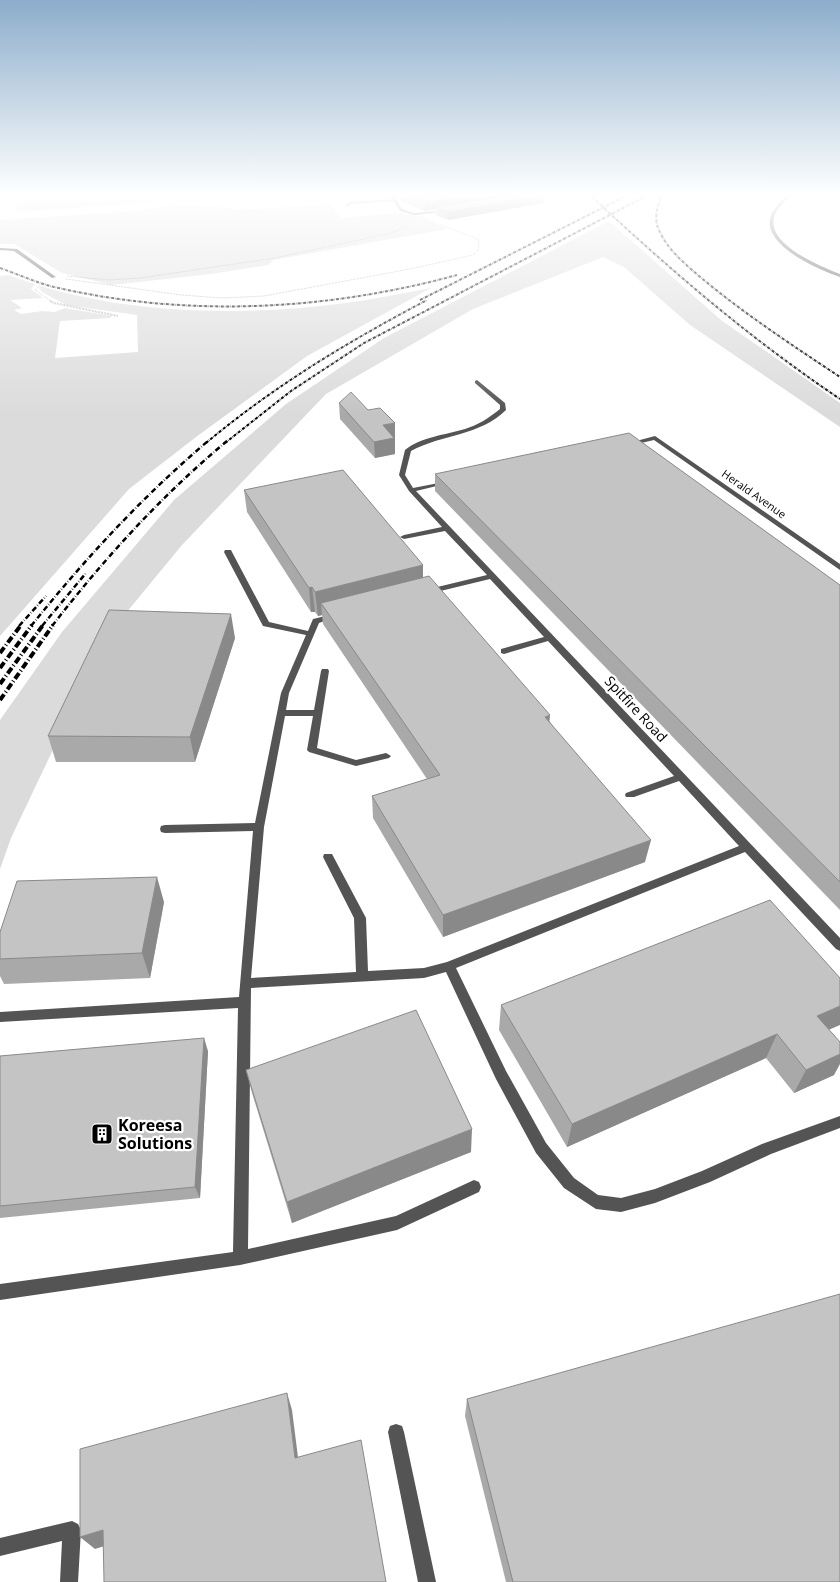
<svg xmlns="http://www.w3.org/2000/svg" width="840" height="1582" font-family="'Open Sans',sans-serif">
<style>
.green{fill:#dbdbdb}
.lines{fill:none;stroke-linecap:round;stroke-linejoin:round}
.path-far1{stroke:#767676;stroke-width:1;stroke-dasharray:0.5 1;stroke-linecap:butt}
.path{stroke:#767676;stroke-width:2;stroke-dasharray:0.5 1;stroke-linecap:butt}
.lane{fill:#545454;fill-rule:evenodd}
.street{fill:#545454;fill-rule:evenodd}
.rail-far2{stroke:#000;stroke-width:2;stroke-dasharray:3 1 0.5 1;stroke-linecap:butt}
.rail-far1{stroke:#000;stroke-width:2.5;stroke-dasharray:5.5 2 0.5 2;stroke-linecap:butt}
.rail{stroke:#000;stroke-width:4;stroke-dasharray:7 2.5 1 2.5;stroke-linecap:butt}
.wall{fill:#a9a9a9}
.shaded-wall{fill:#898989}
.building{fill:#c4c4c4;stroke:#898989}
.labels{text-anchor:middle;stroke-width:4.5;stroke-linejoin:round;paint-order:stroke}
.far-street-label{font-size:11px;fill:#000;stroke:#fff}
.street-label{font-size:14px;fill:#000;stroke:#fff}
.near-poi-label{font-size:16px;font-weight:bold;fill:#000;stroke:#fff;text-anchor:start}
</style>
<rect width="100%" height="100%" fill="#fff"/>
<g class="green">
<path d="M31,193H155L159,202L17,212V194Z"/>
<path d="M331,204L340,218L402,213L423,217L447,229L273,260L269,265L211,274L111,285L62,273L14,244H0V220L137,211L169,205L214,206L241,210Z"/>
<path d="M609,221L721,320L840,403V427L690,325L624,267L603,257L473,309L326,394L182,545L107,636L11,838L0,869V720L62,632L174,500L286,404L384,338Z"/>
<path d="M8,275L35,284L31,289L43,298L10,300L22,308L14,310L21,314L42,311L55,312L65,308L112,316L110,318L60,321L55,358L138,352L137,315L66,305L42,292L39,288L41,286C131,314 245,316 338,304C369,300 400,294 431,288L307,356L196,437L129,489L0,636V276Z"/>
</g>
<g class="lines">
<g class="path-far1">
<path d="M200,193L245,206"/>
<path d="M67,276L109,280L140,278L275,258L392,233L407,226"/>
<path d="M66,279L181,295L222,298L264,296L410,269L473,255L478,251L479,240L439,224"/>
<path d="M41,284L35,290L52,302"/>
</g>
<path class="path" d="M50,301L54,303L118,316"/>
<g class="lane">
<path d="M763,193L791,197L789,198Z"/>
<path d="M395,199L396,201L351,204L347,207L345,206L350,202Z"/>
<path d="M783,199L786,200C783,204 778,208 776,212C760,242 820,266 840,274V277C819,270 774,250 770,226C768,215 776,207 783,199Z"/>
<path d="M0,248L17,249L56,277L52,278L14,251L0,250Z"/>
<path d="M477,380L505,403L506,410C480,436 442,434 411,451L405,475L413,488L449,481V483L416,491L840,938V951L836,949L745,852L456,968L506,1071L546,1143L574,1178L598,1195L621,1198L655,1189L702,1171L762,1144L840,1116V1128L771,1154L710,1182L655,1203L621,1212L596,1209L564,1188L536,1153L496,1079L446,972L424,978L251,988L248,1249L396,1216L474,1180L479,1182L481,1187L479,1192L397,1230L240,1265L0,1300V1284L233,1252L238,1008L0,1022V1012L239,997L253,831L165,833L161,832L160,829L161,826L165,825L255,823L281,693L306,635L263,626L224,552L225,550H231L232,552L269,622L308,631L313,619L334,614L338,616L319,623L289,693L286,710H314L321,671L322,669H328L329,671L317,748L356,760L386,753L391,756L389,758L356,766L309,752L307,750L313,716H285L264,827L251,978L356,972L354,918L323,857L324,854H332L366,918L368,971L424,968L447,962L739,846L679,781L634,797H626L625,795L626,793L674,776L548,641L504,654L501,653V649L544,637L490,579L428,594L424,592L425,590L487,575L445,531L404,539L400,537L404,535L442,527L409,491L399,475L405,450C421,437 445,435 465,429C478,425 489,418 500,409V405L475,383V381Z"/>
<path d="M655,436L840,564V570L654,440L628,446L625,444Z"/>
<path d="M396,1424L402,1426L404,1432L436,1582H418L388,1432L390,1426Z"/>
<path d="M72,1521L78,1524L81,1530L78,1582H60L62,1541L0,1556V1538Z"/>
</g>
<g class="street">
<path d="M388,193H392L402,209L414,213L449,210L451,211L414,215L400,211Z"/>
<path d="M792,193H797L785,201H783V199Z"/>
</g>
<g class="rail-far2">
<path d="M588,193C669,269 748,337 840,399"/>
<path d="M663,193C658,204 653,218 659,230C667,249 684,263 699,276C743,313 792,345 840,377"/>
<path d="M0,268C17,274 33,281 50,286C184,318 325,311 457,275"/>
<path d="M420,300L632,193"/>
<path d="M206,443C274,386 349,341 427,300"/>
<path d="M225,443L291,391L364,343L652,193"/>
</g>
<g class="rail-far1">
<path d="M19,626L46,596"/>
<path d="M31,626C85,559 142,497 208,441"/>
<path d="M42,626L86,573"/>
<path d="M52,626C104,559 161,496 227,441"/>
</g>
<g class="rail">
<path d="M0,653L21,625"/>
<path d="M0,668L32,625"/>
<path d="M0,684L43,625"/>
<path d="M0,700L53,625"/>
</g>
</g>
<g class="wall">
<path d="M394,193H522V194L544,195L543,203L448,220L436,215V209L425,211L401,201Z"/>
<path d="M339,403L395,440V454L375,458L340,419Z"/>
<path d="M435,474L840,585V910L435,491Z"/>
<path d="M244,490L423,565V577L550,722L645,862L443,937L373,818L372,796L427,779L323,624L322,615L318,616L315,612H311L247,512Z"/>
<path d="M235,638L195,762H56L48,736Z"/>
<path d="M164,902L150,978L4,984L0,976V932Z"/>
<path d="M501,1005L829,1029L834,1075L794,1093L766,1058L567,1147L499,1030Z"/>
<path d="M208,1051L200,1198L0,1218V1056Z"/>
<path d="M246,1070L471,1152L292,1223L252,1093Z"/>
<path d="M467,1399L840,1582H506L465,1416Z"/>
</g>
<g class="shaded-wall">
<path d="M486,193H522V195L436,207V209L425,211L426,203Z"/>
<path d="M544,195L543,203L448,220V212Z"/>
<path d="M395,423V454L375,458L374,442L383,425Z"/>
<path d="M423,565V589L321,603L322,615L318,616L315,592Z"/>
<path d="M312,587L315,612H311L309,588Z"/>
<path d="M231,614L235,638L195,762L190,737Z"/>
<path d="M550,715L548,737L545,717Z"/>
<path d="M651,840L645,862L443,937V915Z"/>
<path d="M157,877L164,902L150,978L142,953Z"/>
<path d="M840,1006V1025L805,1040L817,1016Z"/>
<path d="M777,1034L766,1058L567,1147L572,1124Z"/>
<path d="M204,1038L208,1051L200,1198L195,1187Z"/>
<path d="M840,1054V1064L834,1075L794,1093L806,1070Z"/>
<path d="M472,1129L471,1152L292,1223L287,1202Z"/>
<path d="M287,1393L292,1410L300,1473L295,1458Z"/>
<path d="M103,1530L117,1542L95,1549L80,1537Z"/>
</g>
<g class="building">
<path d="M401,193H486L426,203Z"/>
<path d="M523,193H539L544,195L448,212L436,207Z"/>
<path d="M351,392L368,410L380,408L395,423L383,425L394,438L374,442L339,403Z"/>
<path d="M629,433L840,585V882L435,474Z"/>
<path d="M343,470L423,565L315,592L312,587L309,588L244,490Z"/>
<path d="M429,576L550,715L545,717L651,840L443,915L372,796L440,775L321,603Z"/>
<path d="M109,610L231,614L190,737L48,736Z"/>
<path d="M157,877L142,953L0,959V932L17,881Z"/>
<path d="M770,900L840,978V1006L817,1016L840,1042V1054L806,1070L777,1034L572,1124L501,1005Z"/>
<path d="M416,1010L472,1129L287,1202L246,1070Z"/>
<path d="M204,1038L195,1187L0,1206V1056Z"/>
<path d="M840,1294V1582H513L467,1399Z"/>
<path d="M287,1393L295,1458L361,1440L386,1582H104L103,1530L80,1537V1449Z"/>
</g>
<linearGradient id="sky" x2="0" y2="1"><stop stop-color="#8cadcc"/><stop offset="0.47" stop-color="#fff"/><stop offset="1" stop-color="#fff" stop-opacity="0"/></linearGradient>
<rect width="840" height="414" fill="url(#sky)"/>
<defs>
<g id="building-square" transform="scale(1.125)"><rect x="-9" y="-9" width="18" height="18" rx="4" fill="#000" stroke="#fff"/><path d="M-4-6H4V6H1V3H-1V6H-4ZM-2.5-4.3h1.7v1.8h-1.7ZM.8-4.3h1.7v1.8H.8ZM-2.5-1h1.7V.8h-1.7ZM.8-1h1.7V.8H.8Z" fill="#fff"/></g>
</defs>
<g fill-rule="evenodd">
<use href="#building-square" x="102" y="1134"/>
</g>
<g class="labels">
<g class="far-street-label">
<text transform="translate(754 494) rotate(35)" y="4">Herald Avenue</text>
</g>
<g class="street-label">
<text transform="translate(636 709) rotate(47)" y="5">Spitfire Road</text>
</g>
<g class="near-poi-label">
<text x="118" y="1131">Koreesa<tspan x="118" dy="18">Solutions</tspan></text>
</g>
</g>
</svg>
